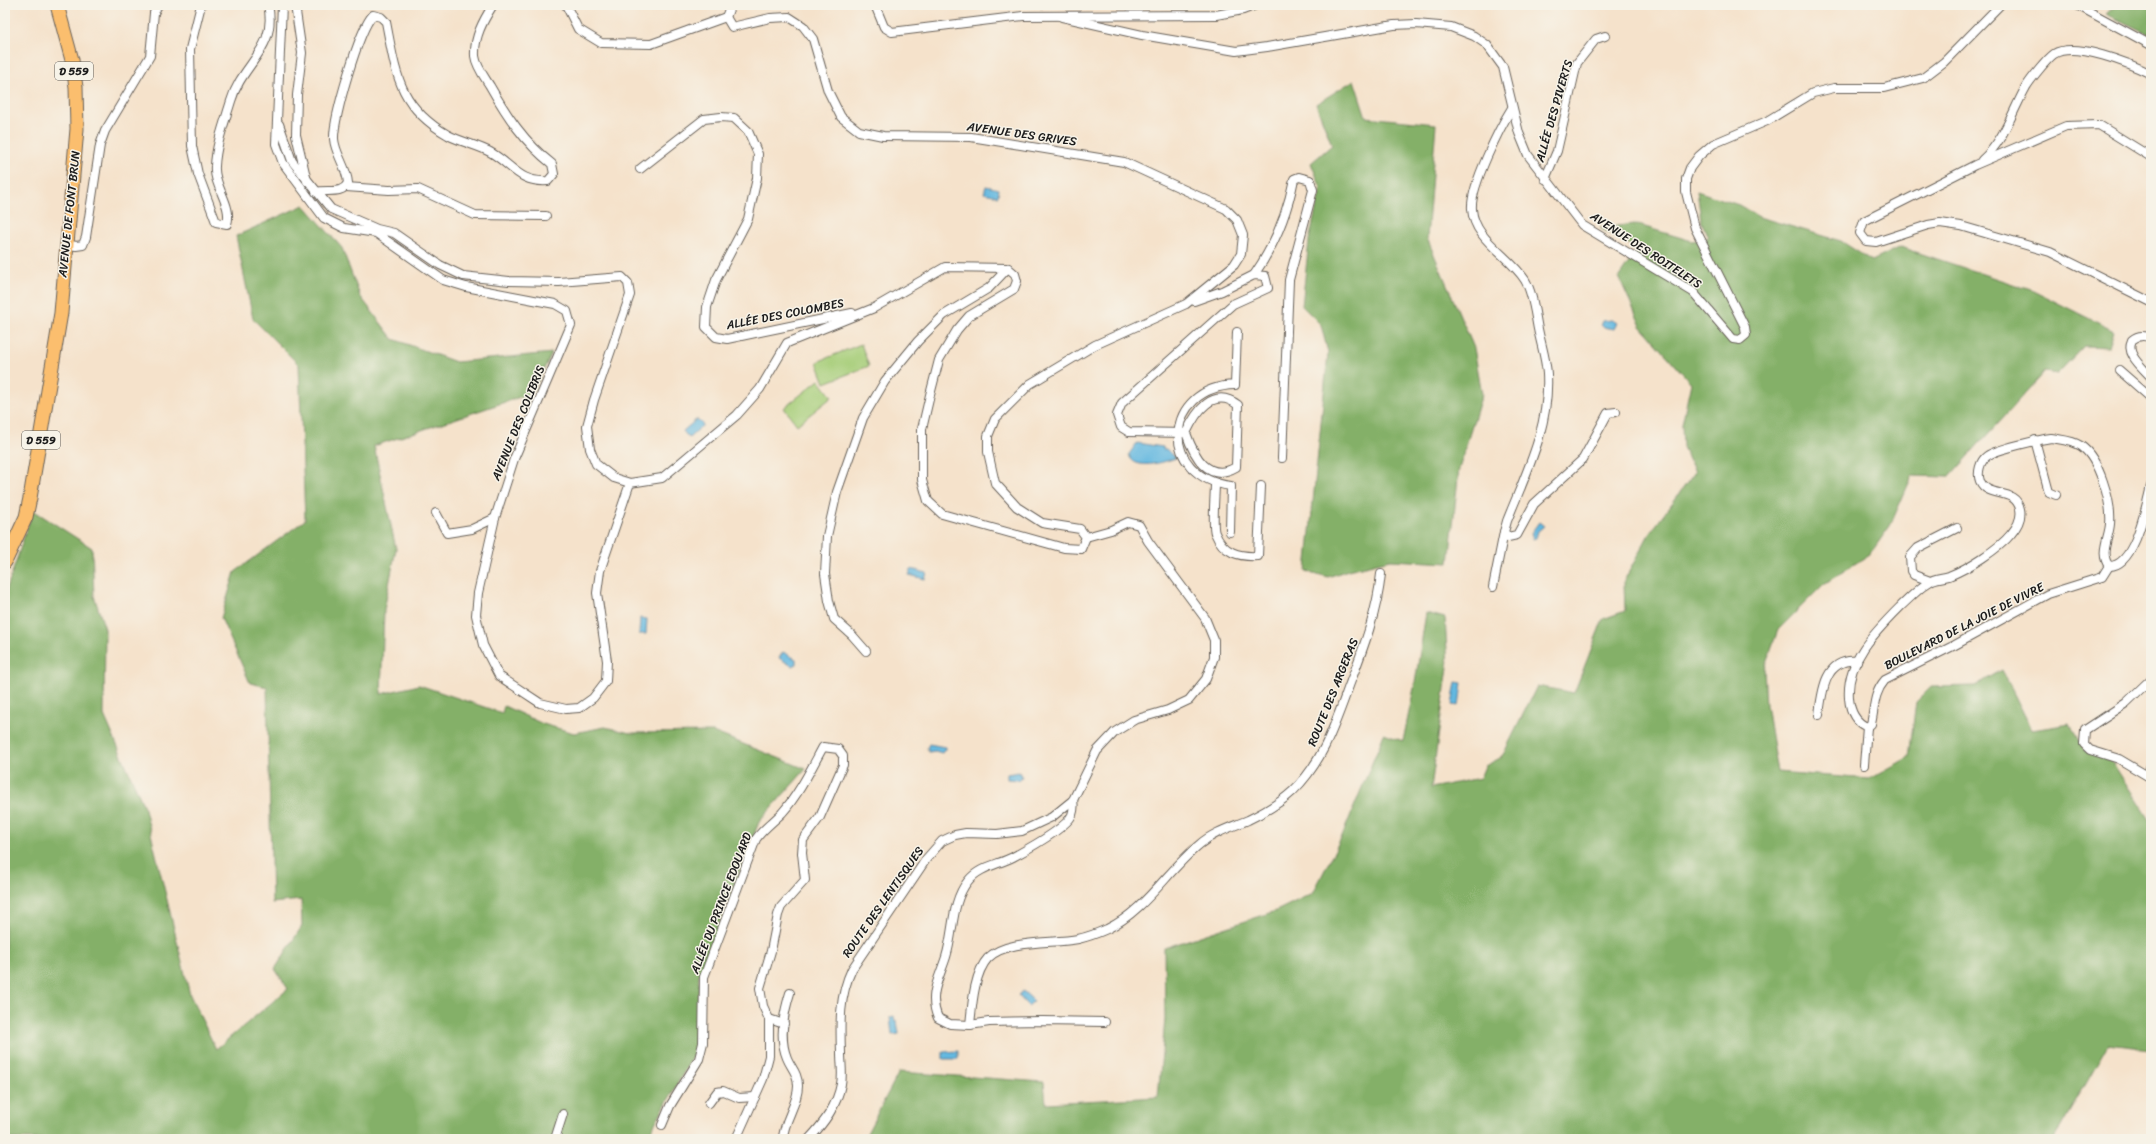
<svg xmlns="http://www.w3.org/2000/svg" width="2156" height="1144" font-family="Sriracha,sans-serif">
<style>
.green{fill:#a6cd78;stroke:#61744a}
.forest{fill:#84b068;stroke:#506642}
.water{fill:#64b8e0;stroke:#406a7e}
.lines{fill:none;stroke-linecap:round;stroke-linejoin:round}
.street-casing{stroke:#686159;stroke-width:10}
.primary-casing{stroke:#686159;stroke-width:15}
.street{stroke:#fff;stroke-width:8}
.primary{stroke:#fbbe6e;stroke-width:13}
.labels{text-anchor:middle;stroke-width:3;stroke-linejoin:round;paint-order:stroke}
.shield{fill:#f7f3e8;stroke:#5e5c59;stroke-width:1}
.shield-label{font-size:11px;font-weight:bold;fill:#1c1c1c}
.street-label{font-size:12px;fill:#1c1c1c;stroke:#f7f3e8}
</style>
<rect width="100%" height="100%" fill="#f7f3e8"/>
<filter id="ink" filterUnits="userSpaceOnUse"><feTurbulence type="fractalNoise" baseFrequency=".025" numOctaves="2"/><feDisplacementMap in="SourceGraphic" scale="8" xChannelSelector="R" yChannelSelector="G"/><feConvolveMatrix kernelMatrix="1 2 1 2 8 2 1 2 1" color-interpolation-filters="sRGB"/></filter>
<filter id="wash" filterUnits="userSpaceOnUse"><feTurbulence type="fractalNoise" baseFrequency=".012" numOctaves="4" result="noise"/><feDisplacementMap in="SourceGraphic" scale="16" xChannelSelector="R" yChannelSelector="G"/><feGaussianBlur stdDeviation="0.9" result="paint"/><feColorMatrix in="noise" values="0 0 0 0 0 0 0 0 0 0 0 0 0 0 0 0 0 1.4 0 .05"/><feComposite in="paint" operator="in"/></filter>
<g filter="url(#wash)">
<rect width="100%" height="100%" fill="#f5e2cb"/>
<g class="green">
<path d="M861,344L869,366L825,383L817,362Z"/>
<path d="M819,380L832,397L797,425L784,408Z"/>
</g>
<g class="forest">
<path d="M2116,5H2151V35L2106,14Z"/>
<path d="M1354,80L1366,117L1436,124L1427,238L1474,348L1482,394L1459,468L1449,563L1390,560L1348,570L1328,577L1306,571L1328,353L1321,325L1302,306L1309,240L1321,188L1311,163L1332,145L1316,104Z"/>
<path d="M1697,191L1739,205L1759,217L1841,241L1872,261L1901,247L2034,291L2114,331L2109,347L2084,346L2057,374L2044,372L1949,477L1912,476L1890,526L1870,554L1824,584L1778,630L1764,668L1766,705L1777,772L1869,779L1909,757L1916,702L1931,687L1975,686L2002,670L2032,730L2070,724L2085,751L2109,757L2151,823V1049L2108,1044L2054,1139H864L899,1072L1044,1082L1046,1103L1158,1097L1165,1019L1164,948L1276,911L1313,893L1342,836L1384,734L1403,741L1415,683L1426,613L1445,618L1448,667L1431,788L1480,778L1485,766L1502,757L1537,686L1574,693L1603,619L1625,611L1624,581L1648,536L1695,472L1683,447L1682,424L1691,383L1641,326L1619,277L1638,249L1600,228L1635,224L1692,241L1708,238L1701,220Z"/>
<path d="M304,205L342,248L360,296L393,339L456,362L552,353L532,393L374,446L396,549L384,610L381,694L419,685L502,713L504,706L543,724L574,733L605,727L630,733L713,732L806,769L759,822L699,975L697,1049L649,1134V1139H5V594L33,510L92,548L94,596L105,629L104,715L145,809L190,995L216,1049L288,989L275,969L302,926L301,900L272,903L267,687L250,683L221,618L235,572L305,520L299,365L253,319L236,236Z"/>
</g>
<g class="water">
<path d="M986,186L999,189L998,196L984,193Z"/>
<path d="M1612,320L1617,323L1614,329L1604,327L1601,324L1602,321Z"/>
<path d="M697,419L703,425L689,438L683,431Z"/>
<path d="M1137,443L1163,447V449H1166L1176,458C1165,462 1132,472 1129,454Z"/>
<path d="M1539,522L1544,526L1538,531L1536,538L1533,539L1531,533Z"/>
<path d="M911,569L927,573L925,579L909,575Z"/>
<path d="M640,618L647,619L646,634H639Z"/>
<path d="M783,652L796,659V664L792,666L779,658Z"/>
<path d="M1456,682L1462,683L1459,706L1452,705Z"/>
<path d="M929,744L945,747V749L942,753L935,751L929,752L927,748Z"/>
<path d="M1019,772L1022,777L1019,780L1007,779V774Z"/>
<path d="M1023,991L1034,1001L1028,1006L1018,995Z"/>
<path d="M894,1016L895,1022L897,1021L899,1034L892,1035L890,1017Z"/>
<path d="M958,1051V1059H943V1052Z"/>
</g>
</g>
<g filter="url(#ink)">
<g class="lines">
<g class="street-casing">
<g id="street">
<path d="M201,5L190,49L192,146L198,174L216,222L227,224C233,205 213,186 215,166C216,144 225,121 231,101C242,63 278,49 268,5"/>
<path d="M282,5L276,144L283,163L324,218L344,228L376,233L443,280L466,287L555,304L567,311L571,325L514,459L495,518L478,593L476,615L483,645L499,676L540,703L566,709L579,708L593,698L606,681L607,661L597,593L600,571L630,483"/>
<path d="M295,5L302,53L297,95L296,135L307,181"/>
<path d="M566,5L578,29L601,43L651,44L726,17"/>
<path d="M875,5L884,27L892,32L1023,16L1216,15L1243,10L1256,5"/>
<path d="M2077,5L2151,45"/>
<path d="M726,17L732,27L770,18L789,17L803,26L813,39L828,91L841,117L859,131L883,136L971,137L1124,162L1226,209L1237,220L1243,235L1241,254L1234,265L1186,304L1095,345L1030,384L995,419L988,436V452L995,483L1017,507L1042,523L1080,529L1086,537L1081,549L1064,548L942,514L928,501L922,480V429L930,395L939,360L957,330L969,316L1014,289L1017,281L1015,274L1008,268"/>
<path d="M726,17L730,7L733,5"/>
<path d="M1062,17L1142,35L1236,51L1267,47L1394,25L1416,24L1451,27L1474,36L1487,45L1503,67L1519,133L1528,155L1582,225L1693,292L1733,339L1740,340L1746,335L1745,327L1695,228L1686,192V179L1690,168L1699,156L1713,144L1767,121L1813,93L1834,88H1884L1923,78L1944,62L2000,5"/>
<path d="M1512,108C1500,127 1470,187 1472,209C1474,240 1509,255 1525,280C1533,293 1535,314 1538,329C1541,344 1546,359 1547,374C1550,427 1526,473 1507,521L1504,532L1508,537L1517,535L1534,504L1583,459L1608,413L1616,412"/>
<path d="M279,124L292,161L331,209L377,229L394,233L440,265L463,276L509,281L559,282L622,277L628,283L630,295L594,400L587,426L590,449L596,464L614,478L630,483L662,478L737,415L760,389L787,343L874,308L945,267L1008,268"/>
<path d="M2151,157L2099,125L2066,126L1975,165L1876,215L1864,221L1860,233L1866,241L1876,242L1928,225L1940,223L1961,226L2050,252L2151,302"/>
<path d="M1982,160C2004,141 2012,112 2026,87C2031,79 2047,59 2054,54C2075,41 2131,64 2151,74"/>
<path d="M640,169L704,119L721,117L734,118L748,131L758,154L757,178L748,219L716,280L707,307L706,327L716,337L727,339L852,313"/>
<path d="M1545,179L1557,151L1577,63L1596,39L1605,36"/>
<path d="M346,187L389,190L418,189L475,215L546,216"/>
<path d="M316,192C327,189 342,195 348,183C347,167 335,154 334,139C333,119 359,29 373,15L381,17L386,22C396,73 398,106 448,135C461,142 477,145 490,152C513,165 519,183 548,181L554,174L552,164C525,143 507,116 490,86C485,78 476,66 475,56C474,37 483,21 493,5"/>
<path d="M66,244L76,246L83,245L86,237L100,145L105,131L150,56L154,13L158,5"/>
<path d="M1254,275C1275,245 1287,215 1294,179L1299,177L1310,180L1313,190L1289,280L1282,458"/>
<path d="M2151,338C2144,335 2138,335 2132,340C2125,354 2142,367 2151,377"/>
<path d="M2119,370L2151,398"/>
<path d="M1186,433C1196,412 1213,386 1238,405L1236,467C1208,483 1194,456 1186,433L1129,432L1121,427L1117,415L1122,403L1233,304L1268,288L1265,276L1254,275L1222,291L1194,301"/>
<path d="M2051,438C2061,440 2072,440 2081,446C2099,458 2112,503 2110,524C2109,538 2099,554 2109,566L2102,577L2048,594L1955,645L1885,680C1873,694 1875,707 1871,724L1867,727C1855,722 1850,710 1849,698C1846,660 1877,630 1901,606C1910,598 1919,588 1929,582C1934,578 1943,578 1949,576C1967,569 1999,549 2011,534C2017,527 2022,518 2020,509C2015,487 1988,499 1980,481C1977,473 1980,461 1987,456C1997,449 2038,440 2051,438Z"/>
<path d="M2035,440L2049,492L2056,495"/>
<path d="M1215,484C1215,493 1212,526 1215,533C1223,553 1239,557 1258,556L1261,486"/>
<path d="M436,513L447,533L472,529L495,518"/>
<path d="M1230,532L1231,486C1157,476 1164,387 1235,385L1237,332"/>
<path d="M2109,566C2135,567 2146,506 2151,486"/>
<path d="M1930,581L1914,575L1911,571L1910,557L1918,548L1957,528"/>
<path d="M1493,587L1504,532"/>
<path d="M866,651L852,635L834,619L829,601L825,574L827,536L837,492L863,418L885,381L918,341L944,315L989,288L1008,268"/>
<path d="M2151,679L2126,703L2085,730L2084,744L2090,750L2119,759L2151,778"/>
<path d="M1819,715C1822,691 1825,658 1857,661"/>
<path d="M1864,765L1867,727"/>
<path d="M2148,775L2151,765"/>
<path d="M1073,800C1074,805 1074,809 1072,815C1066,828 1026,850 1013,857C997,865 979,867 968,881C951,902 954,932 946,957C939,979 928,995 938,1018L950,1024L970,1025L989,1022L1042,1021L1105,1022"/>
<path d="M769,1019L784,1024"/>
<path d="M970,1025C972,1006 974,973 988,958C1008,939 1052,944 1078,939C1087,937 1098,933 1107,929C1146,910 1167,871 1200,844C1214,832 1232,827 1248,820C1263,813 1281,802 1293,791C1323,762 1335,724 1349,686C1363,649 1377,613 1381,574"/>
<path d="M709,1103L717,1092L723,1091L739,1098L755,1097"/>
<path d="M662,1125L670,1106L699,1059L703,1043L704,977L756,839C763,829 773,822 782,813C799,794 811,769 823,747L838,749L843,756V765L820,817L803,840L802,853L805,880L781,907L778,915L771,951L760,988L763,1006L769,1019V1056L763,1079L737,1137"/>
<path d="M555,1139L563,1114"/>
<path d="M783,1139C783,1121 798,1105 798,1086C798,1073 791,1068 787,1058C779,1039 784,1012 790,993"/>
<path d="M809,1139C824,1123 837,1106 841,1084C843,1075 841,1063 841,1053C840,1024 839,996 852,969L927,858L942,841L955,835L966,833L997,834L1022,831L1052,817L1073,800L1097,751L1115,732L1134,720L1168,710L1189,700L1206,679L1214,657V640L1205,618L1148,541L1139,525L1128,522L1111,530L1086,537"/>
</g>
</g>
<g class="primary-casing">
<path id="primary" d="M5,562L26,517L30,498L61,313L77,129L76,87L72,60L57,5"/>
</g>
<use href="#street" class="street"/>
<use href="#primary" class="primary"/>
</g>
</g>
<g class="labels">
<g class="shield">
<rect x="55" y="62" width="38" height="18" rx="3"/>
<rect x="22" y="431" width="38" height="18" rx="3"/>
</g>
<g class="shield-label">
<text x="74" y="75">D 559</text>
<text x="41" y="444">D 559</text>
</g>
<g class="street-label">
<text transform="translate(1554 111) rotate(-74)" y="4">ALLÉE DES PIVERTS</text>
<text transform="translate(1022 134) rotate(8)" y="4">AVENUE DES GRIVES</text>
<text transform="translate(69 214) rotate(-84)" y="4">AVENUE DE FONT BRUN</text>
<text transform="translate(1646 250) rotate(33)" y="4">AVENUE DES ROITELETS</text>
<text transform="translate(785 314) rotate(-11)" y="4">ALLÉE DES COLOMBES</text>
<text transform="translate(518 423) rotate(-68)" y="4">AVENUE DES COLIBRIS</text>
<text transform="translate(1964 626) rotate(-27)" y="4">BOULEVARD DE LA JOIE DE VIVRE</text>
<text transform="translate(1333 692) rotate(-68)" y="4">ROUTE DES ARGERAS</text>
<text transform="translate(883 902) rotate(-55)" y="4">ROUTE DES LENTISQUES</text>
<text transform="translate(721 903) rotate(-69)" y="4">ALLÉE DU PRINCE EDOUARD</text>
</g>
</g>
<rect width="2156" height="1144" fill="none" stroke="#f7f3e8" stroke-width="20"/>
</svg>
